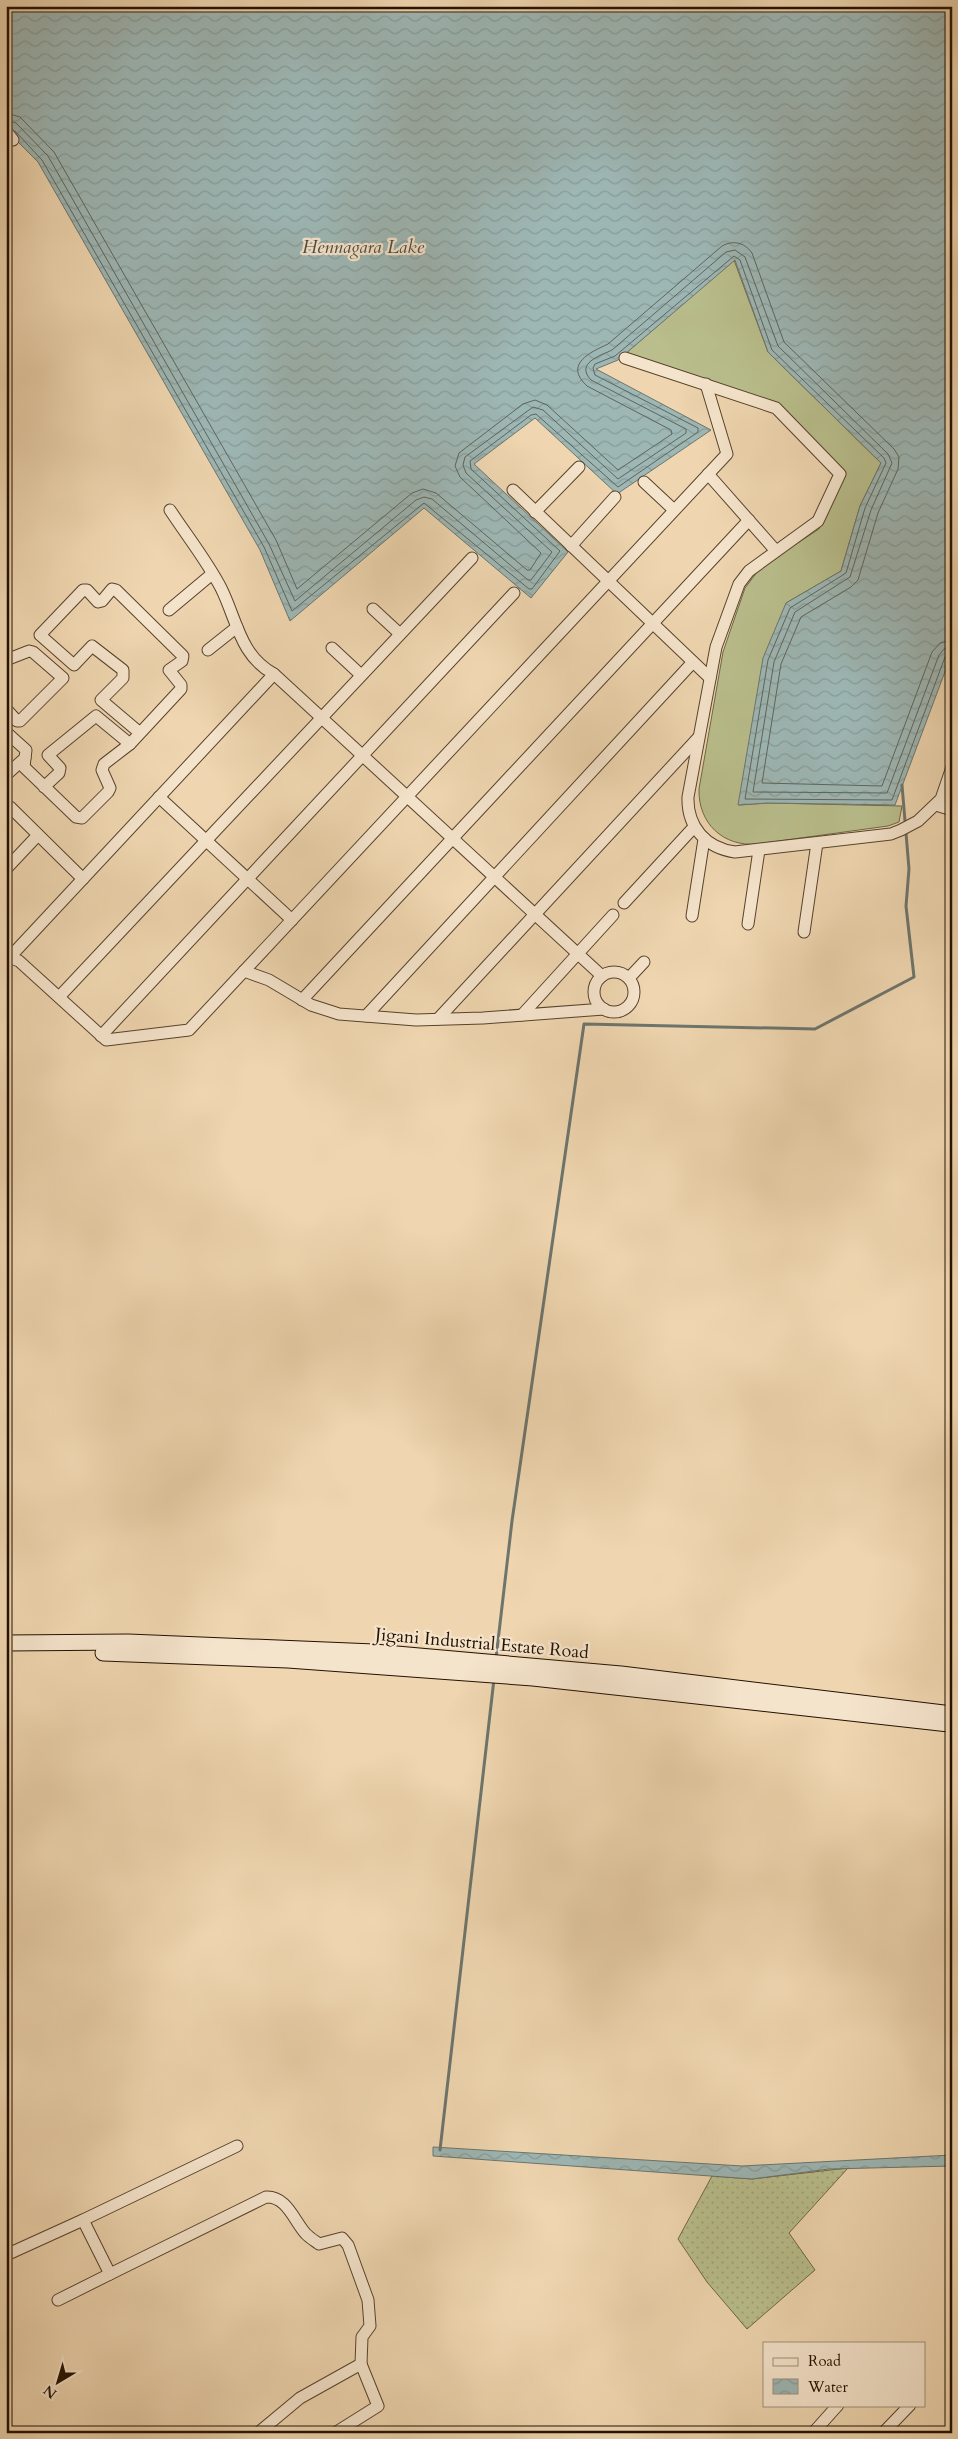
<svg xmlns="http://www.w3.org/2000/svg" width="958" height="2439" font-family="Cardo,serif">
<style>
.grass{fill:url(#grass-dots);stroke:#6e6846}
.garden{fill:#b9be8c;stroke:#6e6846}
.water{fill:url(#water-waves);stroke:#6d756d}
.lines{fill:none;stroke-linecap:round;stroke-linejoin:round}
.shore{stroke:#60645a;stroke-width:1}
.stream{stroke:#6d756d;stroke-width:3}
.minor-casing{stroke:#57422c;stroke-width:13}
.secondary-casing{stroke:#241100;stroke-width:17}
.minor{stroke:#f5e4cc;stroke-width:11}
.secondary{stroke:#f5e4cc;stroke-width:15}
.labels{text-anchor:middle;stroke-width:4.5;stroke-linejoin:round;paint-order:stroke}
.street-label{font-size:18px;fill:#241100;stroke:#f5e4cc}
.water-label{font-size:19px;font-style:italic;fill:#4e4b3f;stroke:#f5e4cc}
</style>
<defs>
<pattern id="grass-dots" width="8" height="8" patternUnits="userSpaceOnUse" patternTransform="scale(1.25)"><rect width="8" height="8" fill="#b9be8c"/><path d="M2 2h.1M6 6h.1" fill="none" stroke="#9fa277" stroke-width="1.8" stroke-linecap="round"/></pattern>
<pattern id="water-waves" width="16" height="10" patternUnits="userSpaceOnUse" patternTransform="scale(1.25)"><rect width="16" height="10" fill="#9db7b5"/><path d="M0 5q4-4 8 0t8 0" fill="none" stroke="#879c9a"/></pattern>
</defs>
<rect width="100%" height="100%" fill="#efd6b0"/>
<filter id="stains"><feTurbulence type="fractalNoise" baseFrequency=".004" numOctaves="4"/><feColorMatrix values="0 0 0 0 .2 0 0 0 0 .09 0 0 0 0 .02 0 0 0 .5 -.17"/></filter>
<radialGradient id="worn" r=".72"><stop offset=".6" stop-color="#630" stop-opacity="0"/><stop offset="1" stop-color="#630" stop-opacity=".3"/></radialGradient>
<path class="grass" d="M848,2168L789,2233L815,2270L747,2329L707,2282L678,2239L712,2176L752,2179Z"/>
<path class="garden" d="M734,260L768,352L881,463L860,506L841,571L786,603L739,805L768,803L902,806L899,822L888,826L757,844C723,847 698,823 699,789L723,652L745,588L761,567L819,529L843,472L779,407L625,354Z"/>
<g class="water">
<path d="M6,6H952V653L895,805L768,803L738,805L763,658L786,603L841,571L860,506L881,463L768,352L735,260L618,360L596,369L711,430L617,494L535,418L474,464L568,552L531,598L424,508L290,621L260,550L38,162L6,130Z"/>
<path d="M433,2147L742,2166L952,2155V2166L829,2169L752,2179L433,2156Z"/>
</g>
<g class="lines">
<g class="shore">
<path d="M6,113L20,117L54,152L276,540L297,589L412,493L423,489L436,493L527,570H530L541,553L460,477L455,466L459,453L523,404L535,400L547,405L618,470L672,434L671,430L587,386C563,364 591,352 608,344L722,246C733,240 744,242 752,253L784,342L894,449L899,457L898,469L878,513L858,580L851,587L801,617L781,664L762,783L882,786L932,652L940,643L952,640"/>
<path d="M6,120L16,123L48,156L269,544L295,601L416,500L424,497L432,499L528,580H531L552,552L466,473L463,465L465,457L533,407L543,410L618,479L686,433V429L591,380C575,363 600,356 612,350L726,252L735,250L745,257L778,346L888,454L892,463L871,510L850,577L795,612L774,662L753,792L887,793L939,655L944,649L952,647"/>
<path d="M15,131L42,160L264,547L292,611L424,503L529,589H532L560,551L471,469L470,461L531,415L536,414L618,487L698,432V428L595,375L593,368L595,364L615,356L734,256L740,260L772,350L884,458L886,463L865,508L846,573L790,608L768,660L745,799L892,800L945,657L952,654"/>
</g>
<g class="stream">
<path d="M496,1658L512,1521L584,1024L815,1029L914,977L906,906L909,869L902,785"/>
<path d="M440,2150L494,1679"/>
</g>
<g class="minor-casing">
<g id="minor">
<path d="M6,131L13,140"/>
<path d="M625,358L776,408L840,474L818,521L749,571L739,584L716,647L688,797C687,827 706,848 735,852L891,834L901,830L918,821L941,799L952,767"/>
<path d="M708,474L776,551"/>
<path d="M644,482L674,510"/>
<path d="M513,490L710,678"/>
<path d="M170,510C187,536 207,561 221,588C237,620 240,656 274,674"/>
<path d="M535,512L579,467"/>
<path d="M571,546L615,497"/>
<path d="M373,609L400,634"/>
<path d="M169,610L212,574"/>
<path d="M332,648L361,675"/>
<path d="M208,650L237,627"/>
<path d="M6,660L29,651L33,652L63,678L20,721H17L6,709"/>
<path d="M6,732L26,750L24,767L76,817L82,818L108,792L110,788L102,770L104,764L130,744L96,716L48,755L60,768L59,773L44,787"/>
<path d="M130,744L181,689V685L169,670L182,661L183,656L116,590L112,589L102,601L98,602L87,590H83L40,635L74,665L92,646L123,670V678L101,700L140,733"/>
<path d="M6,775L25,758"/>
<path d="M159,797L292,920"/>
<path d="M936,805L952,810"/>
<path d="M10,807L83,879"/>
<path d="M6,869L38,835"/>
<path d="M624,903L694,827"/>
<path d="M692,916L704,839"/>
<path d="M748,924L759,850"/>
<path d="M804,932L817,843"/>
<path d="M6,956L19,961L106,1040L189,1030L727,454L706,384"/>
<path d="M10,957L274,674L602,976"/>
<path d="M244,971L269,980L311,1005L339,1014L416,1020L483,1018L604,1009"/>
<circle cx="614" cy="992" r="20"/>
<path d="M629,978L644,962"/>
<path d="M59,997L472,558"/>
<path d="M302,1000L749,520"/>
<path d="M522,1015L613,915"/>
<path d="M366,1016L693,662"/>
<path d="M438,1019L698,738"/>
<path d="M101,1036L514,593"/>
<path d="M83,2220L237,2146"/>
<path d="M6,2255L83,2220L110,2274L58,2300"/>
<path d="M110,2274L266,2197C287,2196 294,2221 306,2234C310,2238 315,2241 319,2244L342,2238L348,2245L368,2300L370,2326L362,2337L361,2364L378,2406L335,2433"/>
<path d="M258,2433L300,2398L361,2364"/>
<path d="M813,2433L838,2405"/>
<path d="M883,2433L910,2405"/>
</g>
</g>
<g class="secondary-casing">
<g id="secondary">
<path d="M6,1643L128,1642L374,1652L621,1674L952,1714"/>
<path d="M103,1653L288,1660L533,1678L949,1724"/>
</g>
</g>
<use href="#minor" class="minor"/>
<use href="#secondary" class="secondary"/>
</g>
<g class="labels">
<g class="street-label">
<text transform="translate(482 1643) rotate(5)" y="6">Jigani Industrial Estate Road</text>
</g>
<g class="water-label">
<text x="363" y="253">Hennagara Lake</text>
</g>
</g>
<rect width="958" height="2439" fill="none" stroke="#efd6b0" stroke-width="25"/>
<rect x="8" y="8" width="943" height="2424" fill="none" stroke="#241100" stroke-width="2.5"/>
<rect x="12" y="12" width="933" height="2414" fill="none" stroke="#241100"/>
<rect x="763" y="2342" width="162" height="65" fill="#f5e4cc" stroke="#a1907a"/>
<rect x="773" y="2358" width="25" height="8" fill="#f5e4cc" stroke="#a1907a"/>
<text x="808" y="2366" font-size="15" fill="#241100">Road</text>
<rect x="773" y="2379" width="25" height="15" fill="url(#water-waves)" stroke="#a1907a"/>
<text x="808" y="2392" font-size="15" fill="#241100">Water</text>
<g transform="translate(58 2382) rotate(218)" stroke="#f5e4cc" stroke-width="4" paint-order="stroke">
<path d="M0-4L9 19L0 12L-9 19Z" fill="#241100"/>
<text y="-8" font-size="14" font-weight="bold" text-anchor="middle" fill="#241100">N</text>
</g>
<rect width="100%" height="100%" filter="url(#stains)"/>
<rect width="100%" height="100%" fill="url(#worn)"/>
</svg>
